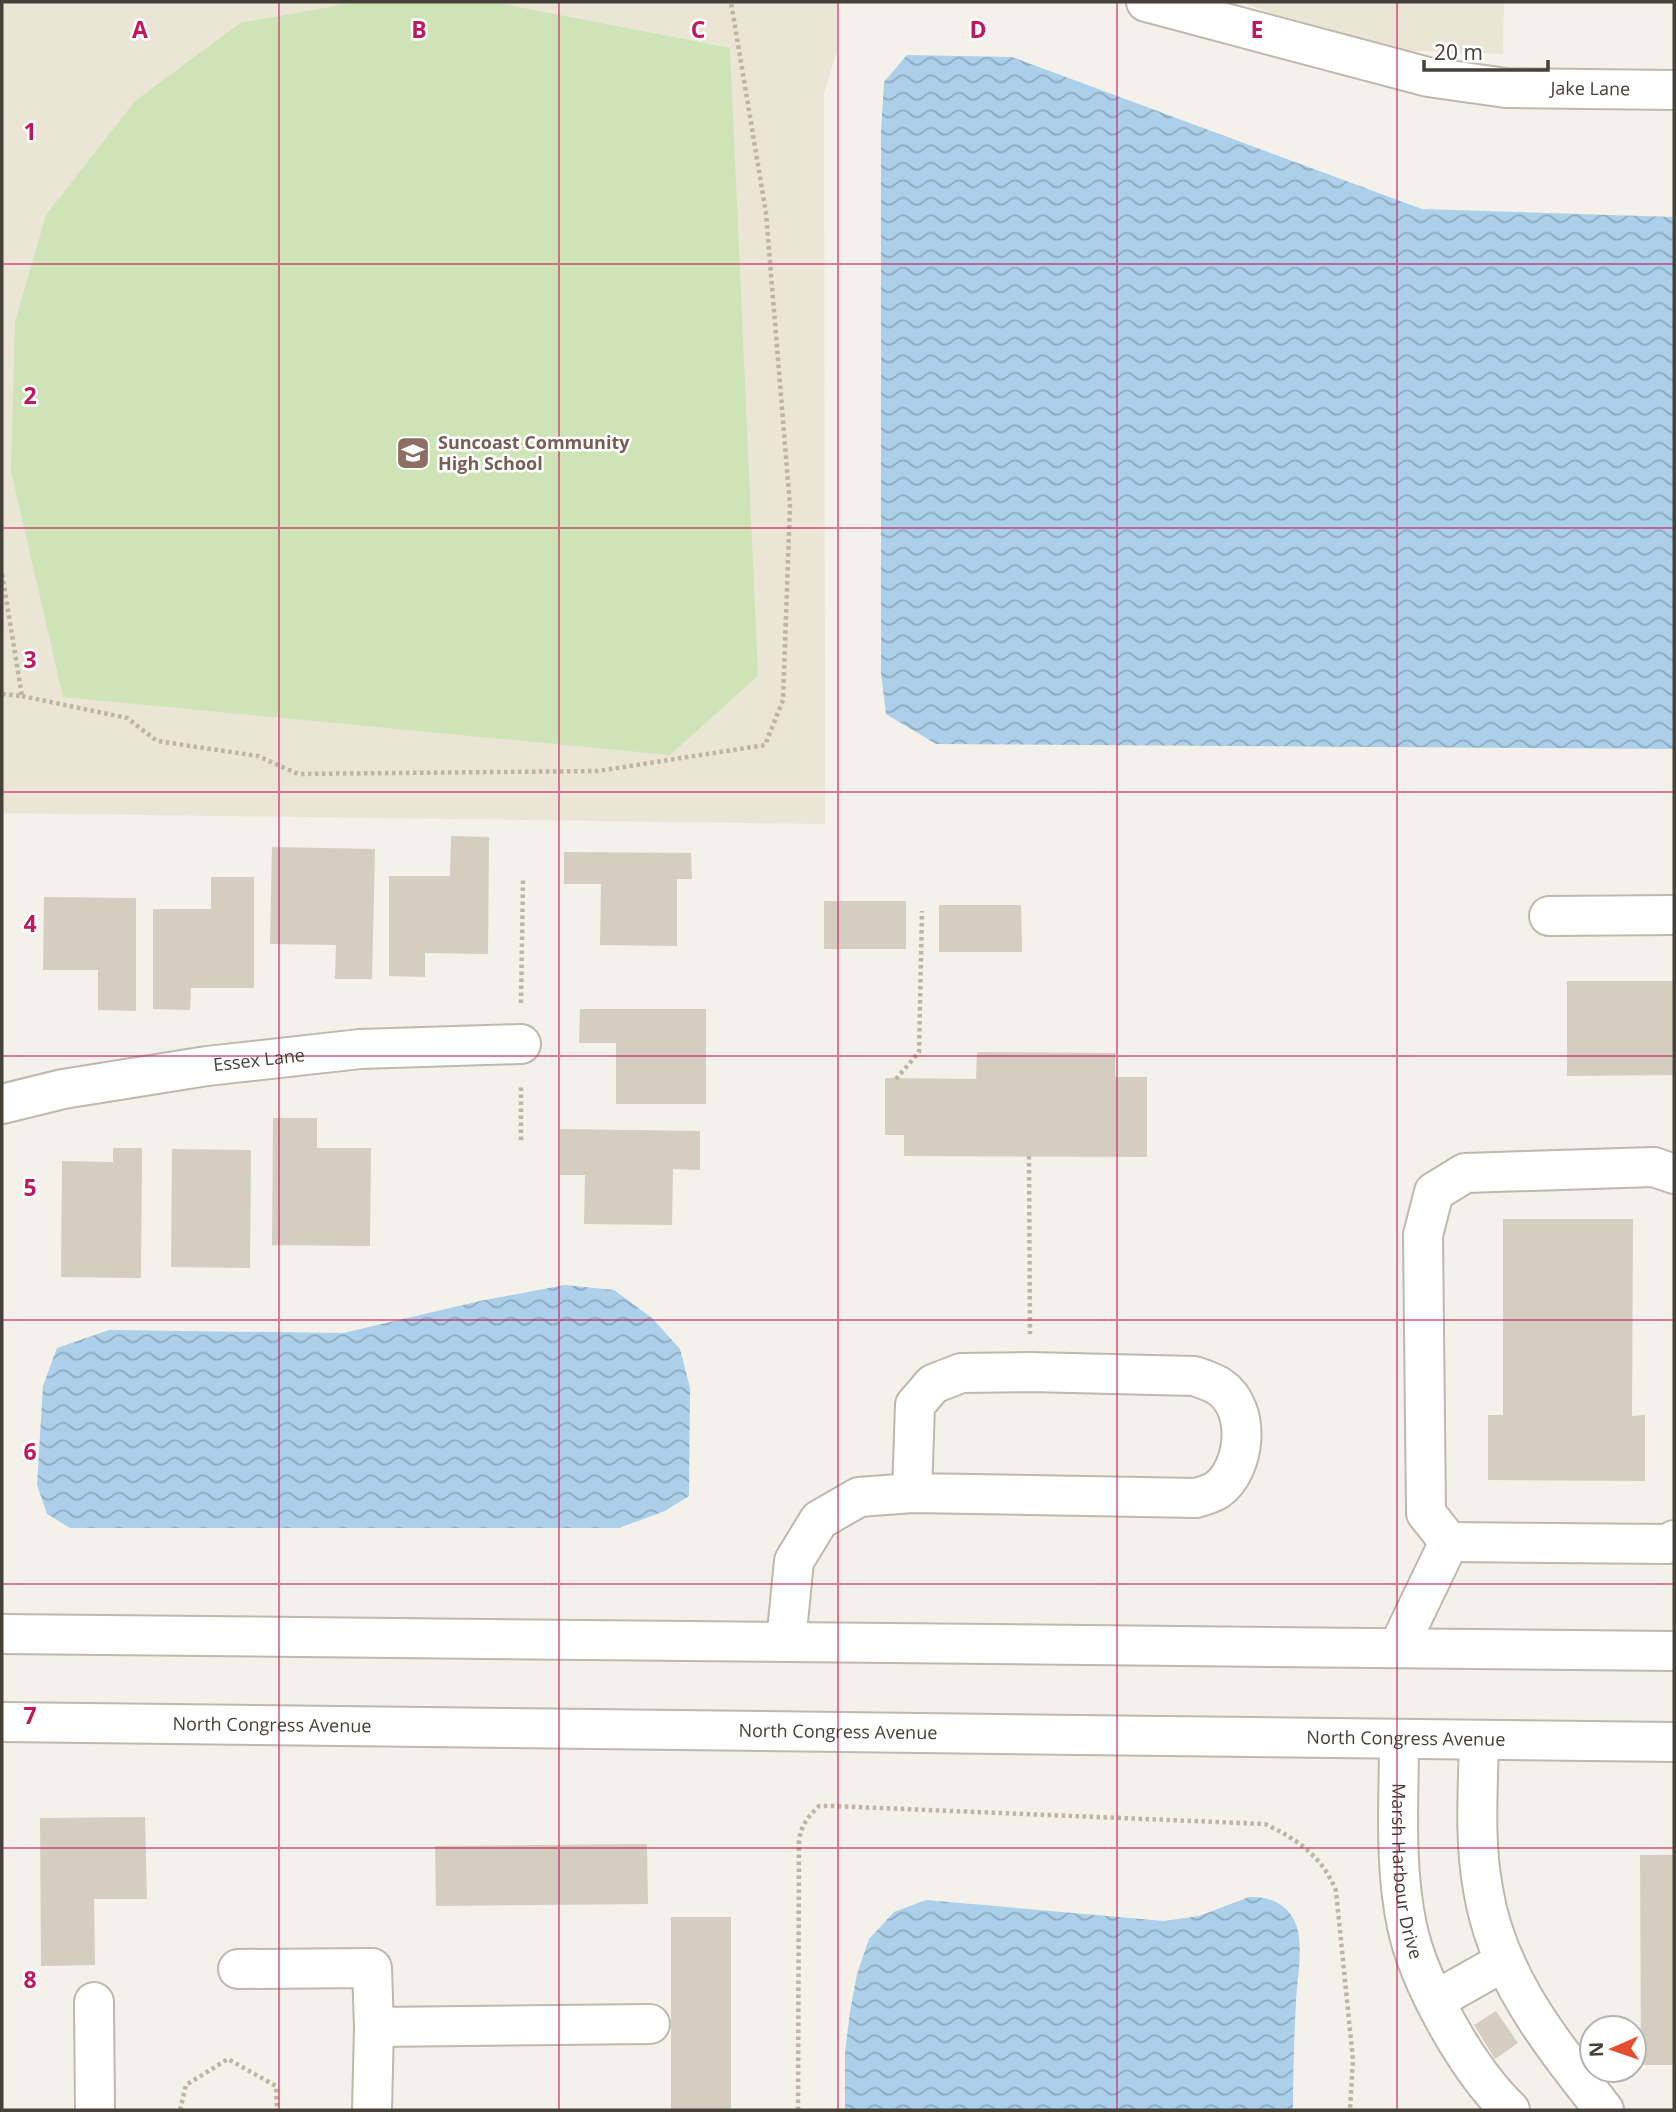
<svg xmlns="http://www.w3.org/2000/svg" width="1676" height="2112" font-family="'Open Sans',sans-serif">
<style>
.education{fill:#ebe5d5}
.garden{fill:#cee4b6}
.water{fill:url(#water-waves)}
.building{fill:#d4cdc0}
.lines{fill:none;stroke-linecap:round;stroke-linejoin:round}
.minor-casing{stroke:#beb8ad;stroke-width:42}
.path{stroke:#beb49f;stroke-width:4.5;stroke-dasharray:3.5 3.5;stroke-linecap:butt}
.minor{stroke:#fff;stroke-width:38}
.grid{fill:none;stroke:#c2185b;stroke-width:2;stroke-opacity:0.55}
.labels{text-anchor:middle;stroke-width:5;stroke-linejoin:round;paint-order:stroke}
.street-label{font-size:18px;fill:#464138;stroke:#fff}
.education-label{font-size:18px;font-weight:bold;fill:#785e54;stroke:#fff;text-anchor:start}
.grid-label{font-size:23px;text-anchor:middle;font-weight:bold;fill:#c2185b;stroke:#fff;stroke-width:5;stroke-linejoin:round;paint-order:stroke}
</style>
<defs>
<pattern id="water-waves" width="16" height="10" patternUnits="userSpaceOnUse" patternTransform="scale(1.75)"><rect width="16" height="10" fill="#accfea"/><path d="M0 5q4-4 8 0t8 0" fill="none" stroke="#8eaabf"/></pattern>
</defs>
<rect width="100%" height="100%" fill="#f3f1e9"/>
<g class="education">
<path d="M2,2H837V50L824,94L825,824L2,813Z"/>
<path d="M1242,2H1504L1503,54L1363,49Z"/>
</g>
<path class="garden" d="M358,2L497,3L730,48L758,676L670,755L63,697L11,471L15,322L46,215L135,101L240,23Z"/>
<g class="water">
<path d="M907,55L1012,57L1422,209L1674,217V749L936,744L886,714L881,673V132L884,82Z"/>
<path d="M565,1285L614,1290L652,1318L680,1349L690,1388L689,1496L665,1511L619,1528H70L47,1514L37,1485L43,1386L57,1348L109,1330L343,1333L480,1301Z"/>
<path d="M1249,1897C1268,1896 1285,1903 1294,1920C1305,1941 1297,1979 1296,2001C1294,2038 1293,2074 1293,2110H845V2052L850,2012L857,1974L869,1939L894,1912L926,1900L1164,1921L1199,1916Z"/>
</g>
<g class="building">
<path d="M451,836L489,837L488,954L425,953V977L389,976V876H450Z"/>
<path d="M272,847L375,849L372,979H335L336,945L270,944Z"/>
<path d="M564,852L691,853L692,879H677V946L600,945L601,884H564Z"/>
<path d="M211,877H254V988H191L190,1010L153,1009V909H211Z"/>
<path d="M44,897L136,898V1011L98,1010V970H43Z"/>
<rect x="824" y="901" width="82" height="48"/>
<path d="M939,905H1021L1022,952H939Z"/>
<path d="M1567,981H1674V1075L1567,1076Z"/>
<path d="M580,1009H706V1104H616V1043H579Z"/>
<path d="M977,1052L1115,1053V1077H1147V1157L904,1156V1135H885V1078L976,1079Z"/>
<path d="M273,1118H317V1148H371L370,1246L272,1245Z"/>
<path d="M560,1129L700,1131V1170L673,1169L672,1225L584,1224L585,1175H560Z"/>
<path d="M113,1148H142L141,1278L61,1277L62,1161L113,1162Z"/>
<path d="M172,1149L251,1150L250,1268L171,1267Z"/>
<path d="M1503,1219H1633L1632,1416L1645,1415V1481L1488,1480V1415H1503Z"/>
<path d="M145,1817L147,1899H94L95,1965L41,1966L40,1818Z"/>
<path d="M647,1844L648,1904L436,1906L435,1846Z"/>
<path d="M1640,1855H1674V2065H1641Z"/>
<rect x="671" y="1917" width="60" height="193"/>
<path d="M1496,2011L1518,2043L1495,2059L1474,2025Z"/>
</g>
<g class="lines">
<g class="minor-casing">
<g id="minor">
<path id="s1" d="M1146,2L1428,77L1506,88L1674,90"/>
<path d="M1549,916L1674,915"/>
<path id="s2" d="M2,1104L63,1089L207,1066L360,1049L521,1044"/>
<path d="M1449,1542L1426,1513L1423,1235L1434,1192L1465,1173L1654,1167L1674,1174"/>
<path d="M1449,1542L1668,1544L1674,1540"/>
<path d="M2,1634L1674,1651"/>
<path d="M786,1642L794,1561L819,1520L859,1497L912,1493L1196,1498C1202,1496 1211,1494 1217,1490C1246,1469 1252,1409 1220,1387C1213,1382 1203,1379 1194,1376L1030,1372L961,1373L933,1384L915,1405L912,1493"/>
<path d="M1398,1648L1449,1542"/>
<path id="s3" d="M2,1722L1674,1742"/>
<path id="s4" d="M1399,1739C1399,1801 1394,1865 1407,1926C1419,1983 1468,2070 1510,2110"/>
<path d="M1479,1740C1478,1790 1474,1840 1483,1889C1497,1977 1551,2042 1604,2110"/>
<path d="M238,1969L372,1968L374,2027L372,2110"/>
<path d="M1436,2000L1505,1961"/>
<path d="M94,2002L95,2110"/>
<path d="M374,2027L650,2024"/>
</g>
</g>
<g class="path">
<path d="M2,574L22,696L2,694"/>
<path d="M22,696L127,718L157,741L258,756L298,774L598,771L765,745L783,700L790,506L766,213L731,2"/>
<path d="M521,1003L523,879"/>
<path d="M896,1079L919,1052L922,911"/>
<path d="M521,1140V1085"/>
<path d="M1029,1156L1030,1334"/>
<path d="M180,2110L186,2085L228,2059L276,2086L277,2110"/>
<path d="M798,2110L799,1841C801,1825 808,1817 819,1806H832L1265,1824C1297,1839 1323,1857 1336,1891L1353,2060L1350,2110"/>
</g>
<use href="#minor" class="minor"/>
</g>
<path class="grid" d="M279,2V2110M559,2V2110M838,2V2110M1117,2V2110M1397,2V2110M2,264H1674M2,528H1674M2,792H1674M2,1056H1674M2,1320H1674M2,1584H1674M2,1848H1674"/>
<defs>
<g id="school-square" transform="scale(1.75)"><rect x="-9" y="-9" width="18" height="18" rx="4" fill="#8d6e63" stroke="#fff"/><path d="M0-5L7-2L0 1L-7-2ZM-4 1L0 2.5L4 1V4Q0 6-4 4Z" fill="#fff"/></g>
</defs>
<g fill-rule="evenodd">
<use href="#school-square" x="413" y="453"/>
</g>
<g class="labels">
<g class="street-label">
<text dy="6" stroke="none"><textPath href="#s1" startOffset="455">Jake Lane</textPath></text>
<text dy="6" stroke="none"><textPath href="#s2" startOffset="261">Essex Lane</textPath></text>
<text dy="6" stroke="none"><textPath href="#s3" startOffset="270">North Congress Avenue</textPath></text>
<text dy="6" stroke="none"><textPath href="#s3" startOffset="836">North Congress Avenue</textPath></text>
<text dy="6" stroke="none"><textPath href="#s3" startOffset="1404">North Congress Avenue</textPath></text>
<text dy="6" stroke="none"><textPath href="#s4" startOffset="133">Marsh Harbour Drive</textPath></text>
</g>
<g class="education-label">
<text x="438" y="449">Suncoast Community<tspan x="438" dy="21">High School</tspan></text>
</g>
</g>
<g class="grid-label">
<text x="140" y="38">A</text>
<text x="419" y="38">B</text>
<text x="698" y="38">C</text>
<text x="978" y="38">D</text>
<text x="1257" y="38">E</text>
<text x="30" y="140">1</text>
<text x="30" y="404">2</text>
<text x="30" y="668">3</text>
<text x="30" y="932">4</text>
<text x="30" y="1196">5</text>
<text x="30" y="1460">6</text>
<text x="30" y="1724">7</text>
<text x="30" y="1988">8</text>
</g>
<rect width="1676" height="2112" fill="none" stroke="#464138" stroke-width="7"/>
<g transform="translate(1613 2049) rotate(268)"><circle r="33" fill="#ffffff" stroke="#b5b3af" stroke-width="2"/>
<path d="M0-5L12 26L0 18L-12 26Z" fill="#e64f2d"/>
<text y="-10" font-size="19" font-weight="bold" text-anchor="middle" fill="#464138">N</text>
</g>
<path d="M1424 60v10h124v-10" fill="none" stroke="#464138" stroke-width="3.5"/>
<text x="1434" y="60" font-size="21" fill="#464138" stroke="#ffffff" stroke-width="5" paint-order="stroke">20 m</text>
</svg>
